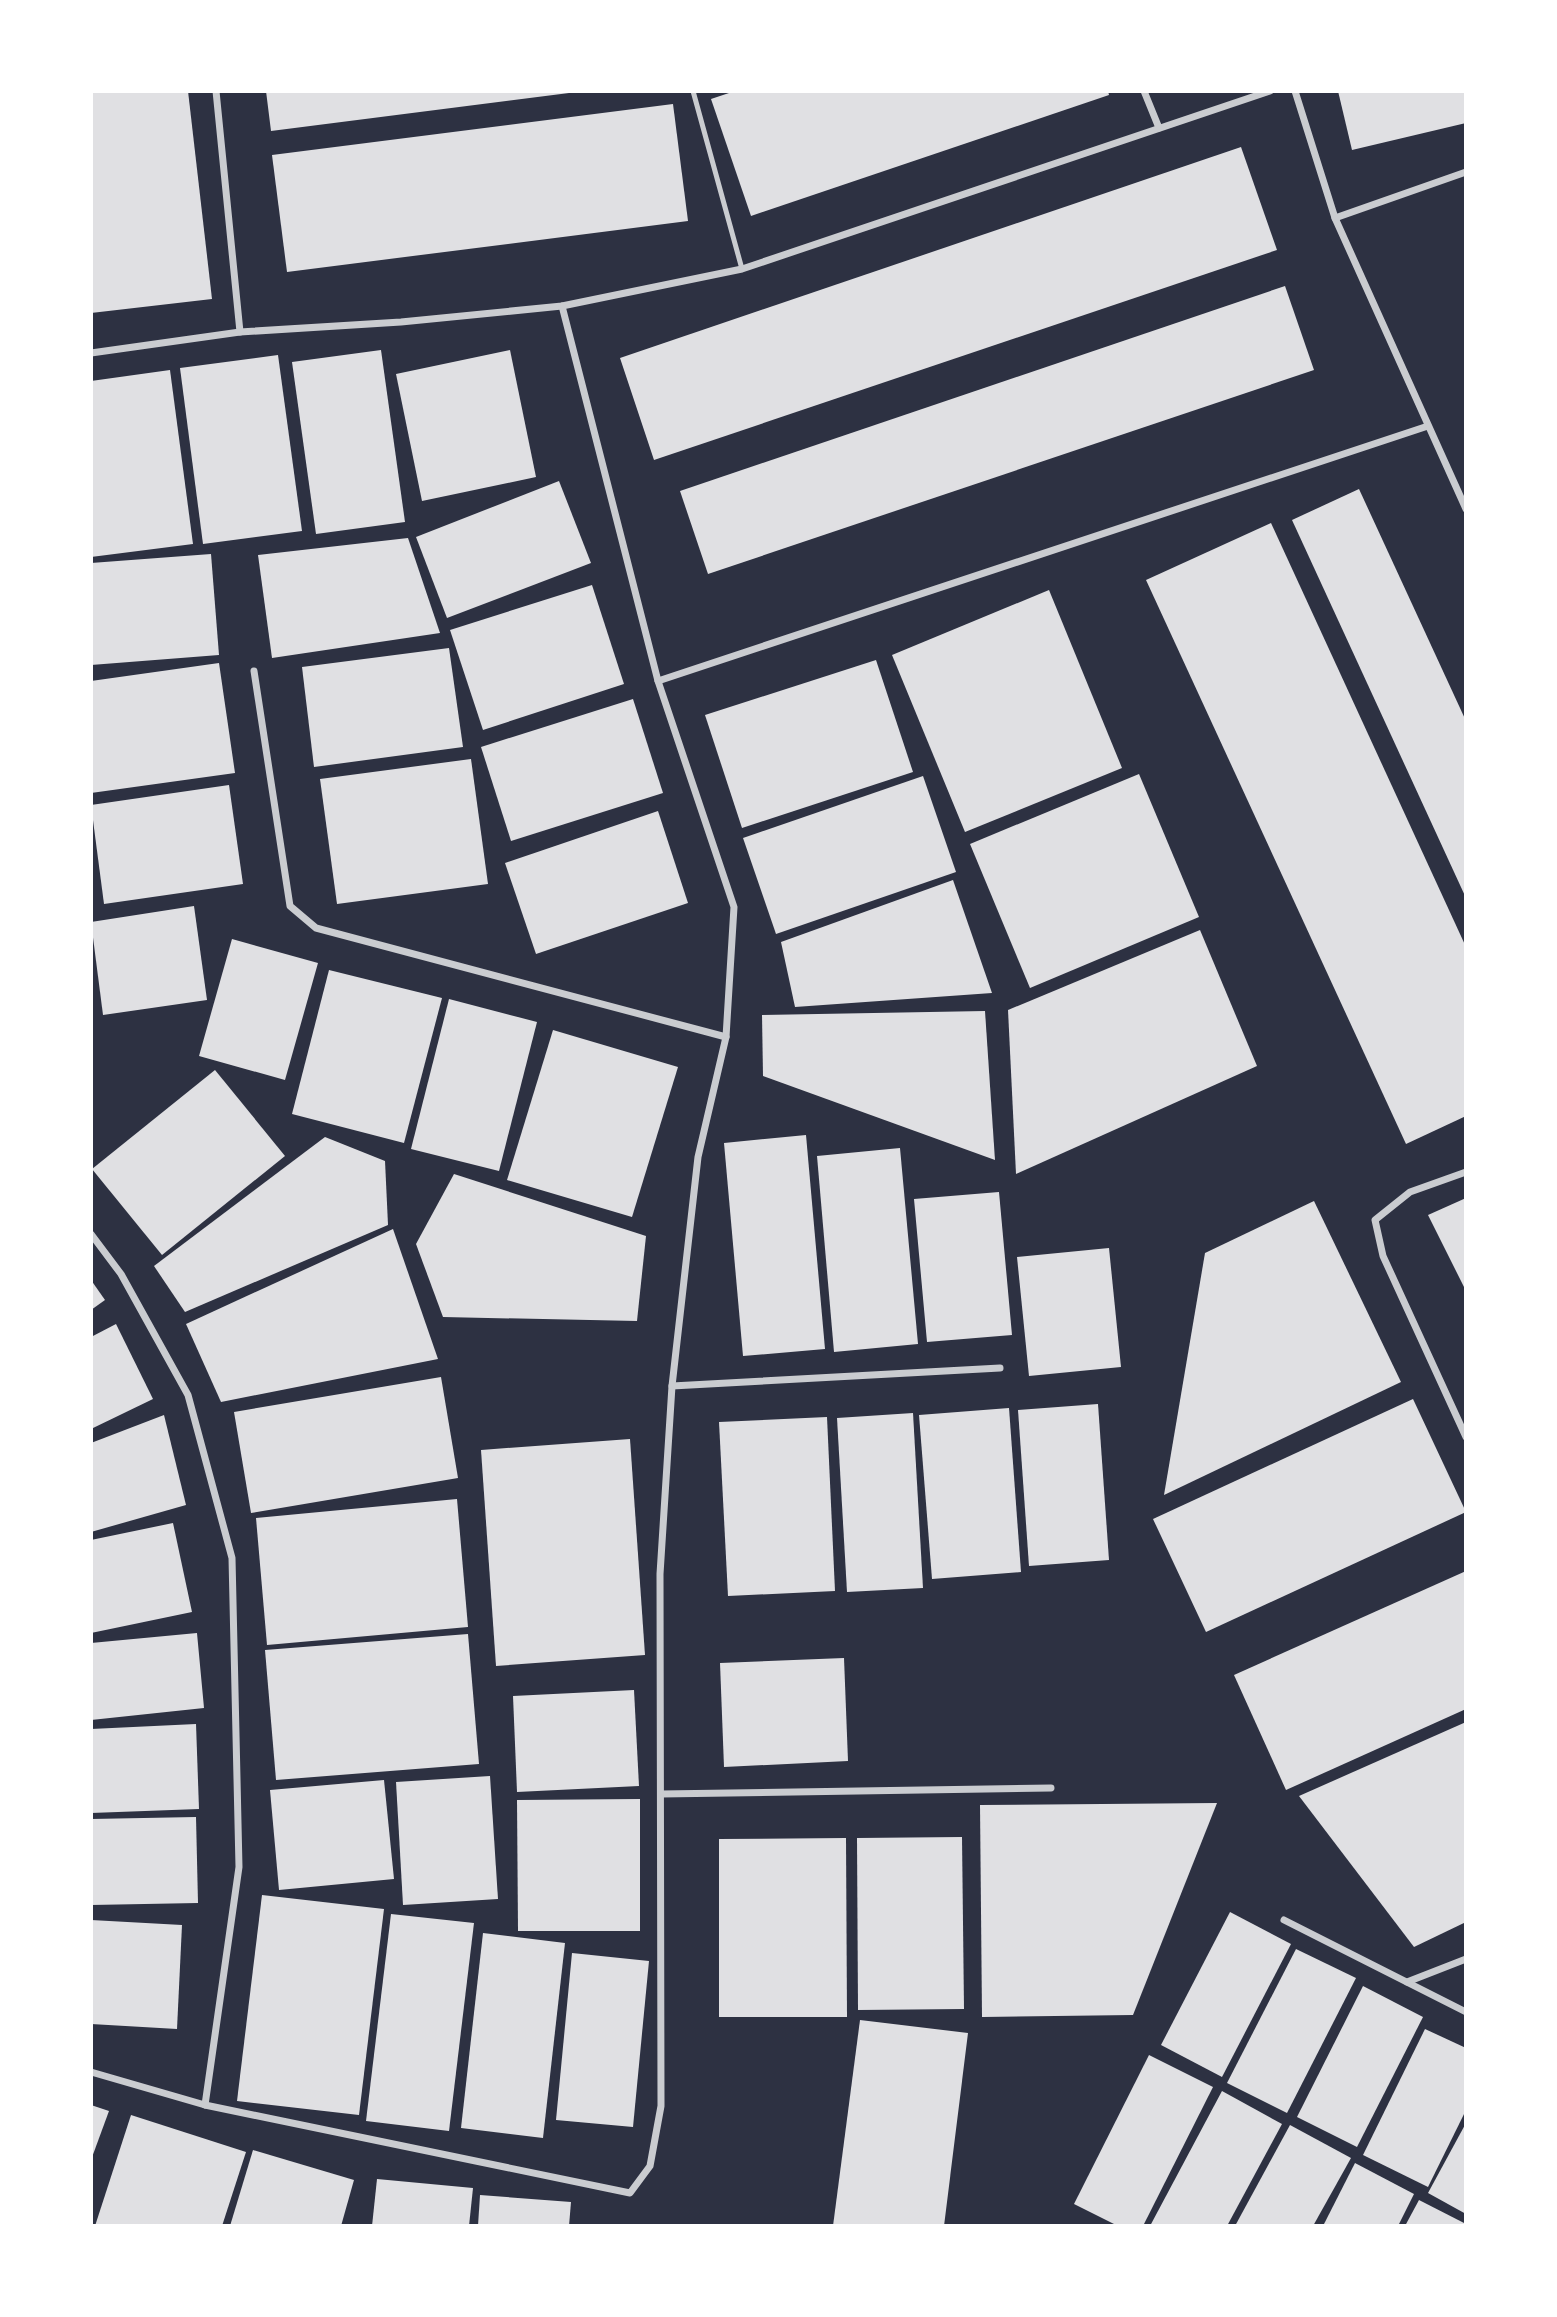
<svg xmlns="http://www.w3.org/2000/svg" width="1557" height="2317" font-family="'Space Grotesk',sans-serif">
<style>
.building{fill:#e0e0e3}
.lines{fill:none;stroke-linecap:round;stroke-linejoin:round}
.service{stroke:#caccd0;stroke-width:5}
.minor{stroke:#caccd0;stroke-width:7}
</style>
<rect width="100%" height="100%" fill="#2d3142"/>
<g class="building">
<path d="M91,91H188L212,299L91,313Z"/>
<path d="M266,91H568L569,93L271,131Z"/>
<path d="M735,91H1108L1109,95L751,216L711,99Z"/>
<path d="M1338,91H1466V123L1352,150Z"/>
<path d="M673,104L688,221L287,272L272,155Z"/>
<path d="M1241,147L1277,250L654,460L620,358Z"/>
<path d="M1285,286L1314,370L708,574L680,491Z"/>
<path d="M381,350L405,522L316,534L292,362Z"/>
<path d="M510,350L536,477L422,501L396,374Z"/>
<path d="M278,355L302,531L203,544L180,368Z"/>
<path d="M170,370L193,544L91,557V381Z"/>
<path d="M559,481L591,563L447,618L416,537Z"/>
<path d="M1359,489L1466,721V898L1292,520Z"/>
<path d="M1271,523L1466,947V1116L1406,1144L1146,580Z"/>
<path d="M408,538L440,633L272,658L258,555Z"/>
<path d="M211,554L219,655L91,665V563Z"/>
<path d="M592,585L624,684L483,730L450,630Z"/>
<path d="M1049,590L1122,768L965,832L892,655Z"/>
<path d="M449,648L463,747L314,767L302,667Z"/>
<path d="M876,660L913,772L742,828L705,715Z"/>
<path d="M219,663L235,773L91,793V681Z"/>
<path d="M633,699L663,793L511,841L481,747Z"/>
<path d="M471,759L488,884L337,904L320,779Z"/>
<path d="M1139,774L1199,917L1030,988L970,844Z"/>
<path d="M923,776L956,872L776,934L743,838Z"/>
<path d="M229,785L243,884L104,904L91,805Z"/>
<path d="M658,811L688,903L536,954L505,863Z"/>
<path d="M953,880L992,993L795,1007L781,942Z"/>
<path d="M194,906L207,1000L103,1015L91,922Z"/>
<path d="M1200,930L1257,1066L1016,1174L1008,1010Z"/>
<path d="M232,939L318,963L285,1080L199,1056Z"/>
<path d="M329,970L442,998L404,1143L292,1114Z"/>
<path d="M449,999L537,1022L499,1171L411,1149Z"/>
<path d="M985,1011L995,1160L763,1076L762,1015Z"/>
<path d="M553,1030L678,1067L632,1217L507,1180Z"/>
<path d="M215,1070L285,1156L162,1255L92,1169Z"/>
<path d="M806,1135L825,1349L743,1356L724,1143Z"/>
<path d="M325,1137L385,1161L388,1225L185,1312L154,1266Z"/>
<path d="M900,1148L918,1344L834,1352L817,1156Z"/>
<path d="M454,1174L646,1236L637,1321L443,1317L416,1244Z"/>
<path d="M999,1192L1012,1335L927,1342L914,1199Z"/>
<path d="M1466,1198V1291L1428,1215Z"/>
<path d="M1314,1201L1401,1382L1164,1495L1205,1253Z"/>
<path d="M393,1229L438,1359L221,1402L186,1324Z"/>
<path d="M1109,1248L1121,1367L1029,1376L1017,1257Z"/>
<path d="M91,1280L105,1300L91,1310Z"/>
<path d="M116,1324L153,1399L91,1429V1337Z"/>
<path d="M441,1377L458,1478L251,1513L234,1412Z"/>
<path d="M1413,1399L1466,1512L1206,1632L1153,1519Z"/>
<path d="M1098,1404L1109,1560L1029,1566L1018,1410Z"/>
<path d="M1009,1408L1021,1572L932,1579L919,1415Z"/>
<path d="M913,1413L923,1588L847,1592L837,1418Z"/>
<path d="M164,1415L186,1505L91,1532V1443Z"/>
<path d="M827,1417L835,1591L728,1596L719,1422Z"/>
<path d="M630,1439L645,1655L496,1666L481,1450Z"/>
<path d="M457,1499L468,1627L267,1645L256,1518Z"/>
<path d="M173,1523L192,1612L91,1633V1540Z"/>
<path d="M1466,1571V1709L1286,1790L1234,1675Z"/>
<path d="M197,1633L204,1708L91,1720V1643Z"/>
<path d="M468,1634L479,1764L276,1780L265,1650Z"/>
<path d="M844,1658L848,1761L724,1767L720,1663Z"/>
<path d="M634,1690L639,1786L517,1792L513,1696Z"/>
<path d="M1466,1722V1922L1414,1947L1299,1796Z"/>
<path d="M196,1724L199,1809L91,1813V1729Z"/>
<path d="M490,1776L498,1899L403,1905L396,1782Z"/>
<path d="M384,1780L394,1879L279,1890L270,1790Z"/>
<path d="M640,1799V1931H518L517,1800Z"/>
<path d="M1217,1803L1133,2015L982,2017L980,1805Z"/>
<path d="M196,1817L198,1903L91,1905V1819Z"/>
<path d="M962,1837L964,2009L858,2010L857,1838Z"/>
<path d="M846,1838L847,2017H719V1839Z"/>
<path d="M262,1895L384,1909L359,2115L237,2101Z"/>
<path d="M1230,1912L1291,1944L1222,2077L1161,2045Z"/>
<path d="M391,1914L474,1923L449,2131L366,2121Z"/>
<path d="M91,1920L182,1925L177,2029L91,2024Z"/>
<path d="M483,1933L565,1943L543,2138L461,2128Z"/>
<path d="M1296,1949L1356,1978L1287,2113L1227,2083Z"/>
<path d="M572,1953L649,1961L633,2127L556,2120Z"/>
<path d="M1363,1986L1423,2017L1357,2147L1297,2117Z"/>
<path d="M860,2020L968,2033L944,2226H833Z"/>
<path d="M1425,2029L1466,2048V2110L1428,2187L1363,2155Z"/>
<path d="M1149,2055L1213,2087L1143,2226H1118L1074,2204Z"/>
<path d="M1222,2091L1282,2124L1227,2226H1150Z"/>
<path d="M91,2105L109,2111L91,2160Z"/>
<path d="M131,2115L246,2152L222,2226H95Z"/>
<path d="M1466,2123V2214L1428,2193Z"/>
<path d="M1290,2125L1351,2158L1313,2226H1235Z"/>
<path d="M253,2150L354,2180L341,2226H230Z"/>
<path d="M1355,2163L1414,2194L1398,2226H1323Z"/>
<path d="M377,2179L473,2188L469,2226H372Z"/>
<path d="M480,2195L571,2202L569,2226H478Z"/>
<path d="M1419,2200L1466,2224V2226H1405Z"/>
</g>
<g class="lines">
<path class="service" d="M693,91L742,269"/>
<g class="minor">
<path d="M216,91L240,332"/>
<path d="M1144,91L1159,128"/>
<path d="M1295,91L1335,218L1466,509"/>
<path d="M1335,218L1466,172"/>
<path d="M91,353L240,332L401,322L562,306L742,269L1270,91"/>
<path d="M254,671L290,906L316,928L726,1037"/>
<path d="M658,681L1428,426"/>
<path d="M1466,1172L1410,1192L1375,1220L1383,1256L1466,1437"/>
<path d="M91,1234L121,1274L188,1395L232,1558L239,1867L205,2105"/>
<path d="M672,1386L1000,1368"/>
<path d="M661,1794L1051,1788"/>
<path d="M1284,1920L1466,2012"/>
<path d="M1407,1982L1466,1959"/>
<path d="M91,2072L205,2105L630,2193L650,2166L661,2106L660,1574L672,1386L698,1157L726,1037L734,907L658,681L562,306"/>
</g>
</g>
<rect width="1557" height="2317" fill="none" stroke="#ffffff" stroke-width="186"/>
</svg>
